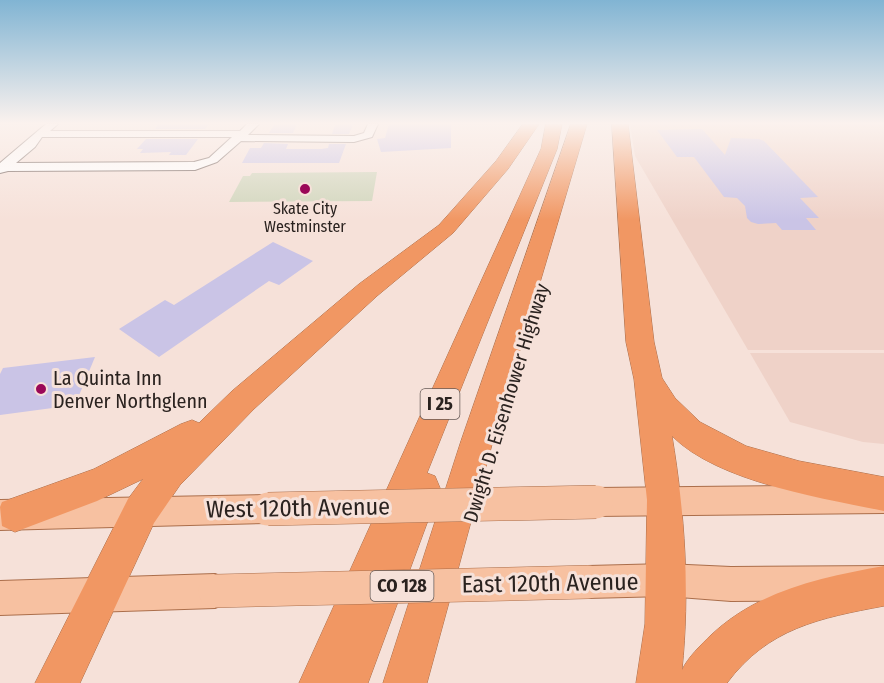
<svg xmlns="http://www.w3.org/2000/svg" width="884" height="683" font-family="'Fira Sans Condensed',sans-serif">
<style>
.built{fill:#efd2c8}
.green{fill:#d0d5bb}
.building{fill:#cac4e6}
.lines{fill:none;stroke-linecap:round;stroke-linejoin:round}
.minor-casing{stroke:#6b5953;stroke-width:2}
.major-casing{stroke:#ab6e4b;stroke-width:2}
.highway-casing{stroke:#ab6e4b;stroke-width:1}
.minor{fill:#fff;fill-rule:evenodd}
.major{fill:#f7c1a1;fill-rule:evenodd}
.highway{fill:#f19763;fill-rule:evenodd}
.major-bridge-casing{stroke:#ab6e4b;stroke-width:34;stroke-linecap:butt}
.major-bridge{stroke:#f7c1a1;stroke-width:33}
.poi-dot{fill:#9a0858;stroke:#f6e1d9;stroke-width:2}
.labels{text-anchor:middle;stroke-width:6;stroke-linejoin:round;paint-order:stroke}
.far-poi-label{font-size:16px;fill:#2a221f;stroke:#f6e1d9}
.shield{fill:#f6e1d9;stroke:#675b57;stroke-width:1.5}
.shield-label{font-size:18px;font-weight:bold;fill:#2a221f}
.poi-label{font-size:20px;fill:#2a221f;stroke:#f6e1d9;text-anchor:start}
.street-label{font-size:20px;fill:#2a221f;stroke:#f6e1d9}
.near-street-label{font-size:24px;fill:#2a221f;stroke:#f6e1d9}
</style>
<rect width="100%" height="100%" fill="#f6e1d9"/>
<g class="built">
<path d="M630,124H884V350H748L635,156Z"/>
<path d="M750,353H884V444L863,442L790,422Z"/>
</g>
<path class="green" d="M377,172L372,201L229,202L243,176H250L252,173Z"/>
<g class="building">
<path d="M159,124H209L205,129H155Z"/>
<path d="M297,124L293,133H269L274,125Z"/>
<path d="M353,124L349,134H332L335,125Z"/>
<path d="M389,124H451V148L381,152L377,139L385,138Z"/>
<path d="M702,129L725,155L731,138L759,139L764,141L818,197L800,198L819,218H806L816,230H782L776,223L758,224L751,222L747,218L745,206L737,198L724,197L694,157H677L657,130Z"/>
<path d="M146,139H198L186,155H169L171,152L140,153L143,149H137Z"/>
<path d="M264,143L288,144L286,149H321L328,148L329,144H346L339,163H242L250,148H261Z"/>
<path d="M273,242L313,261L279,285L269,281L159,357L119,329L165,300L174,305Z"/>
<path d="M95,357L75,405L0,415V374L3,368Z"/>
</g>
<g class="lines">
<g class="minor-casing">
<path id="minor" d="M46,124H58L50,131H240L247,124H259L248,135L354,136L364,133L368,124H378L372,137L354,142L241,141L217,162L195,170L8,171L0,173V163ZM42,137H232L209,158L194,162L16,163L35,147Z"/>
</g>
<g class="major-casing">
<g id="major">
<path d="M884,485V513L596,516L586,512L581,502L586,492L596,488Z"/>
<path d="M268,495L279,499L283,509L279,519L268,523L0,530V500Z"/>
<path d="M666,564L731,567L884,566V600L731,601L666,596L588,598L576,594L572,582L576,570L588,566Z"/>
<path d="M215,574L227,579L232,591L227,603L215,608L0,615V581Z"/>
</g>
</g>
<g class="highway-casing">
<g id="highway">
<path d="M523,124H539L508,169L453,233L377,296L254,409L180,485L154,523L80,683H35L128,499L143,479L97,501L15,532L2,526L0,507L2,502L94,469L181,424L192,420L199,423L232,391L359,284L439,225L496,161Z"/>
<path d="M546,124H562L557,149L427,473L435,476L440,488L368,683H299L541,149Z"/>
<path d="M571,124H587L493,441L427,683H383L461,441Z"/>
<path d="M612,124H628L654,342L662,378L675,398L700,422L746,446L799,461L884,477V511C822,498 718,482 672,436C685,514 690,592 682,670C688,657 701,645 711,635C759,590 822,577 884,566V606C820,618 768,628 727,683H636L645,624L647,500L634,379L626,342Z"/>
</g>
</g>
<use href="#minor" class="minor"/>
<use href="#major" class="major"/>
<use href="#highway" class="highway"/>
<g class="major-bridge-casing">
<g id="major-bridge">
<path d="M268,509L596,502"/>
<path d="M215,591L588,582"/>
</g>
</g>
<use href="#major-bridge" class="major-bridge"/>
</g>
<linearGradient id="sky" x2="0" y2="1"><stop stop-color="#81b4d3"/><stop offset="0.56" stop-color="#fbf2ee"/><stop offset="1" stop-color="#fbf2ee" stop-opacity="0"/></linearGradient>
<rect width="884" height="220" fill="url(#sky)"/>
<g class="poi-dot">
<circle cx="305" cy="189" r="6"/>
<circle cx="41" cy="389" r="6"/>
</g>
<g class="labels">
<g class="far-poi-label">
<text x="305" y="214">Skate City<tspan x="305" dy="18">Westminster</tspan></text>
</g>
<g class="shield">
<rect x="420.5" y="389" width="39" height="30" rx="4.5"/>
<rect x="370.5" y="571" width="63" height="30" rx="4.5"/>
</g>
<g class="shield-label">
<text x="440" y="410">I 25</text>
<text x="402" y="592">CO 128</text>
</g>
<g class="poi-label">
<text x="53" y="385">La Quinta Inn<tspan x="53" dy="23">Denver Northglenn</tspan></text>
</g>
<g class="street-label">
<text transform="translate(506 403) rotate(-73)" y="7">Dwight D. Eisenhower Highway</text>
</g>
<g class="near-street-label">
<text transform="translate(298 508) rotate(-1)" y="8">West 120th Avenue</text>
<text transform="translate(550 583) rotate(-1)" y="8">East 120th Avenue</text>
</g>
</g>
</svg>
